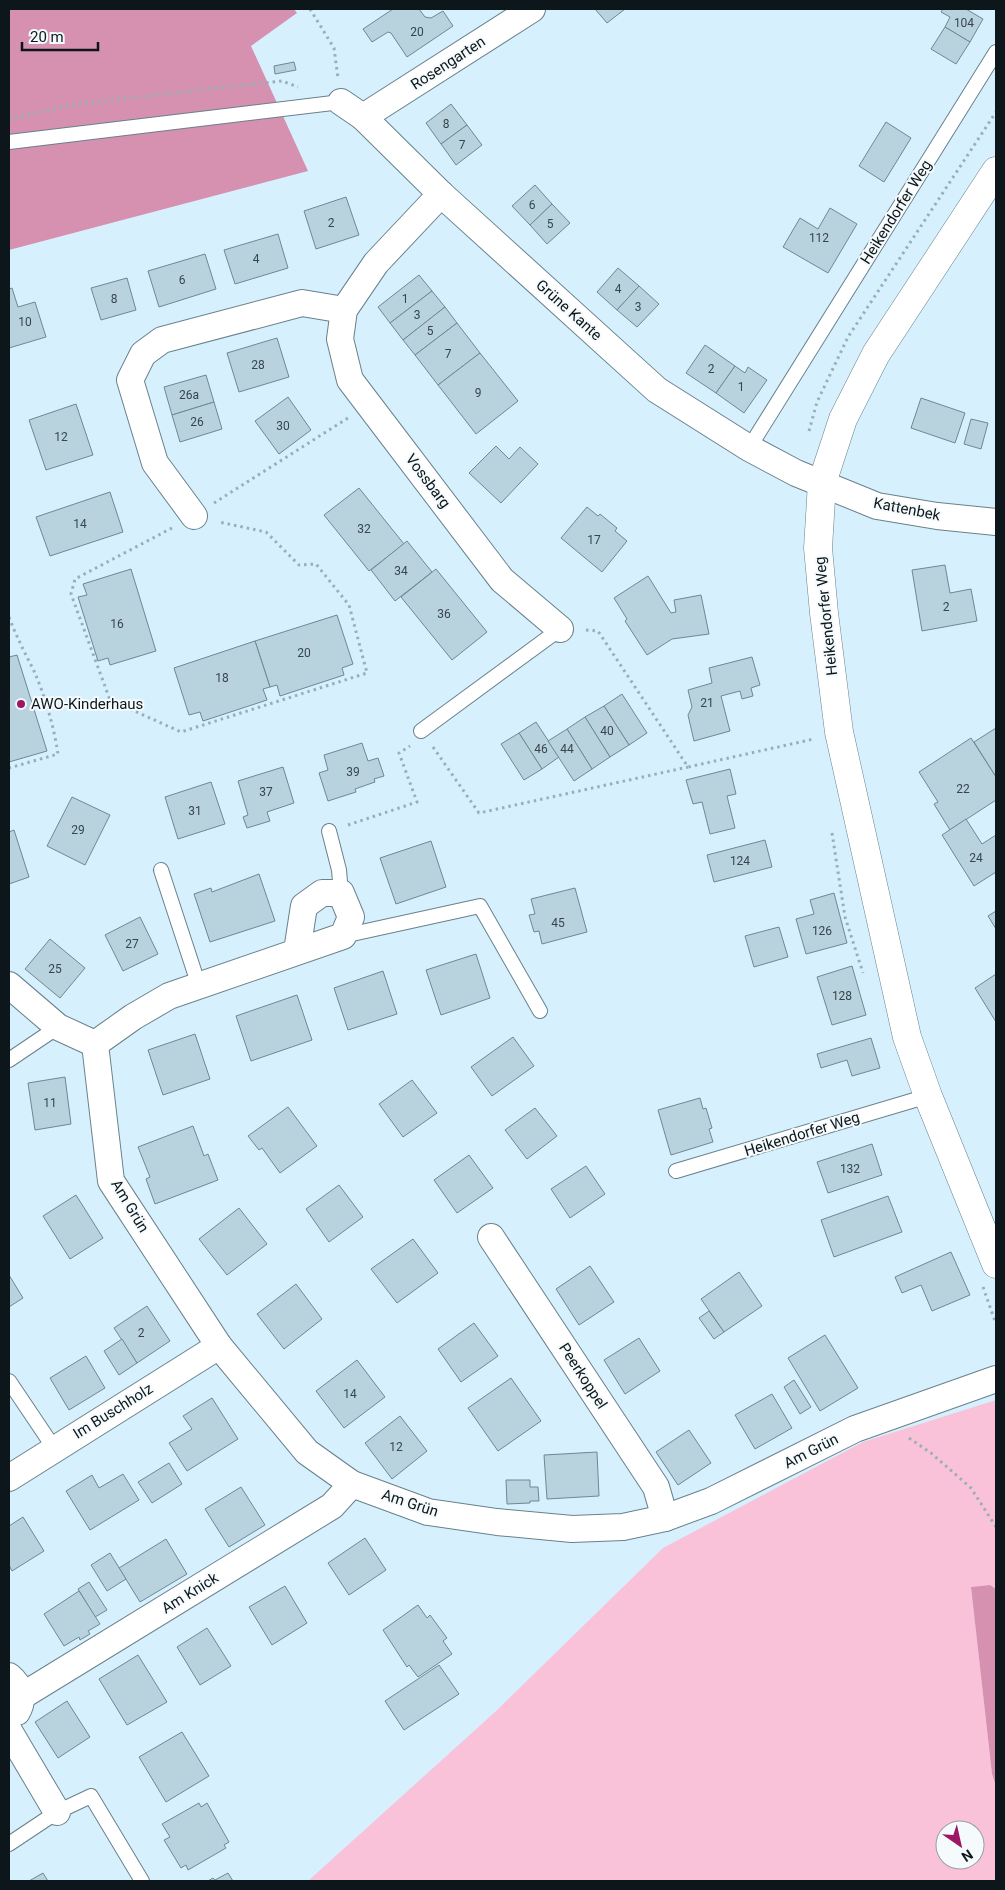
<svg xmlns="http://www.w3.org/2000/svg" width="1005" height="1890" font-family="Roboto,sans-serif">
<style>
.green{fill:#f9c2d9;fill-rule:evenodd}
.forest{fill:#d591af}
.building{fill:#b8d2de;stroke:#6f8893}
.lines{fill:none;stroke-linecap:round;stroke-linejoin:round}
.lane-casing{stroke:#69818c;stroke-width:16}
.street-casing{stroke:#69818c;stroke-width:28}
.secondary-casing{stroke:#69818c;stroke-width:29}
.path{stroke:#99afb8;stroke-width:3;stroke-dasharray:2.5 4;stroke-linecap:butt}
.lane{stroke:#fff;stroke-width:14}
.street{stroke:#fff;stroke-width:26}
.secondary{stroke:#fff;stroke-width:28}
.poi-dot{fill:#9d1665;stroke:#f5fafc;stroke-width:2}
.labels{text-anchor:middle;stroke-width:4;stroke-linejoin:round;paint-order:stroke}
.number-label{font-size:12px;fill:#38464c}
.street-label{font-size:15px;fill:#0d171b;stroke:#f5fafc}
.poi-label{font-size:15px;fill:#0d171b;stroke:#f5fafc;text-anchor:start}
</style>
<rect width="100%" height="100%" fill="#d6f1fd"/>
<path class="green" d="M996,1400V1589L990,1585L971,1587L992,1774L996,1786V1881H308L495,1712L663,1548L863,1442ZM945,1830H975V1860H945Z"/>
<g class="forest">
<path d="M9,9H294L297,13L251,46L308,171L9,250Z"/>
<path d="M990,1585L996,1589V1786L992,1774L971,1587Z"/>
</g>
<g class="building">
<path d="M393,9H419L425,17L431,18L443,11L453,26L407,57L391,33L388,32L372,42L363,29Z"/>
<path d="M595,9H625L607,23Z"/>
<path d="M943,9H966L983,19L970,42L945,27L950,17L941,12Z"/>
<path d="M945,27L970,42L956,64L931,49Z"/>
<path d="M294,62L296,70L275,74L274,66Z"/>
<path d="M451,104L467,125L441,144L426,123Z"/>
<path d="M886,122L911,138L884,182L859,166Z"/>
<path d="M467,125L482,145L456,165L441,144Z"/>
<path d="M535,185L552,204L530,225L512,206Z"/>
<path d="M346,197L359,235L316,249L304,211Z"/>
<path d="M552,204L570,223L547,244L530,225Z"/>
<path d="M830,208L857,224L828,273L783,247L800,218L818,229Z"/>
<path d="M278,234L288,268L235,284L224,250Z"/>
<path d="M205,254L216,289L159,307L148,271Z"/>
<path d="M618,268L639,286L617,310L597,292Z"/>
<path d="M419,275L432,291L390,323L378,307Z"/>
<path d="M127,278L136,310L101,320L91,288Z"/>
<path d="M639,286L659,304L637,327L617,310Z"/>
<path d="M12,288L18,307L35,302L46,337L9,348V289Z"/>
<path d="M432,291L445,307L403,340L390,323Z"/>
<path d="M445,307L457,323L415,355L403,340Z"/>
<path d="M457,323L480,353L438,385L415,355Z"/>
<path d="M277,338L289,377L239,392L227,353Z"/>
<path d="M705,345L735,366L716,393L686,373Z"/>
<path d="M480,353L518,401L476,434L438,385Z"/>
<path d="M735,366L745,373L748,367L767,380L744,413L716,393Z"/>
<path d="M206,375L214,402L172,415L164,387Z"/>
<path d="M288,397L311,430L279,454L255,421Z"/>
<path d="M921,398L965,413L955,443L911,428Z"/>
<path d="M214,402L222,429L180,442L172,415Z"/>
<path d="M76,404L93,455L46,470L29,420Z"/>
<path d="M971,419L988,423L981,449L964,444Z"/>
<path d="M496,446L509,459L520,447L538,464L501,503L469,473Z"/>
<path d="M359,488L404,544L369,571L324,515Z"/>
<path d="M110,492L123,532L50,556L36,517Z"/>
<path d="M587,507L598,516L600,514L617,528L615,531L627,541L602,572L561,538Z"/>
<path d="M407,541L432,572L395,601L371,570Z"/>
<path d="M945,565L950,593L971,589L977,621L922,631L912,570Z"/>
<path d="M131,569L156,651L110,665L108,658L98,661L78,597L87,595L83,584Z"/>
<path d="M436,569L487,632L452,660L401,597Z"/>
<path d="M648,576L671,613L676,612L674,600L701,595L709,634L672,639L647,655L625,621L627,619L614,598Z"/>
<path d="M337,615L353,664L342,668L344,675L280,696L277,685L270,687L255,641Z"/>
<path d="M255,641L270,687L263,689L267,700L203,721L200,712L189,715L174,668Z"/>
<path d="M17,655L47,751L9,762V657Z"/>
<path d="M752,657L760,685L751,688L753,696L742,699L740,691L721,696L730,731L694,741L688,715L692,707L688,690L712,683L709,668Z"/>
<path d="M622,694L647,733L629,745L604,706Z"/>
<path d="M604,706L629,745L610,757L585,717Z"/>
<path d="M585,717L610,757L592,769L567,729Z"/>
<path d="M536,722L559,757L542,769L519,733Z"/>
<path d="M996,728V777L974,742Z"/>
<path d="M567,729L592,769L574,781L548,741Z"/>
<path d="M519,733L542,769L524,780L501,744Z"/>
<path d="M971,738L996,777V800L950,830L934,804L938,802L919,772Z"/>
<path d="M362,743L368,761L378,758L384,776L374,779L375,782L355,789L356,792L328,801L319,773L328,770L324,755Z"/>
<path d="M283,767L294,803L267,812L270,821L247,828L243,817L248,815L238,781Z"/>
<path d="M730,769L736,794L727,796L735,828L710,834L702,802L693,804L686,780Z"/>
<path d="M211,782L225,824L178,839L165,797Z"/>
<path d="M72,797L110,815L85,865L47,846Z"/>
<path d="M966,819L982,844L996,835V872L974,886L942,835Z"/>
<path d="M14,830L29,877L9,884V832Z"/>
<path d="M765,840L772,867L714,882L707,855Z"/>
<path d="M431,841L446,887L396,904L380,858Z"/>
<path d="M259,874L275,921L210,942L194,894L211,888L212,892Z"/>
<path d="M575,888L587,932L542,944L539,931L534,932L529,915L535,914L531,899Z"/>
<path d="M834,893L847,943L806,954L796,919L814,914L810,900Z"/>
<path d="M996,911V929L988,916Z"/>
<path d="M140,917L158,954L123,971L105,935Z"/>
<path d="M779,927L788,957L754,967L745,936Z"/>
<path d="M50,939L85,968L60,998L25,969Z"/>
<path d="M476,954L490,998L441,1015L426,970Z"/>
<path d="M852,966L866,1015L832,1025L817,977Z"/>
<path d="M383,971L397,1014L348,1030L334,988Z"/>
<path d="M996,974V1022L975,988Z"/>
<path d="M297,995L312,1040L251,1061L236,1016Z"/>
<path d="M195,1034L210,1079L163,1095L148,1050Z"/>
<path d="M513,1037L534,1066L492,1096L471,1067Z"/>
<path d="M871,1038L880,1068L852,1076L847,1060L821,1068L817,1054Z"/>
<path d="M65,1077L71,1124L35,1130L28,1083Z"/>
<path d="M412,1080L437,1113L403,1137L379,1104Z"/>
<path d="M700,1098L703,1109L706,1108L712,1128L709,1129L713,1142L671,1155L658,1110Z"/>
<path d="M288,1107L317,1146L280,1173L262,1148L259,1150L248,1136Z"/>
<path d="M535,1108L557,1136L527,1159L505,1130Z"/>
<path d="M193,1126L204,1156L208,1154L218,1180L155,1204L146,1179L150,1177L138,1147Z"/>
<path d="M872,1144L882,1175L828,1193L817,1162Z"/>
<path d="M469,1155L493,1188L457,1213L434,1180Z"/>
<path d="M586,1166L605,1194L570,1218L551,1189Z"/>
<path d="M339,1185L363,1217L329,1242L306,1209Z"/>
<path d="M76,1195L103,1238L70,1259L43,1216Z"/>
<path d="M888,1196L902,1232L834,1257L821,1220Z"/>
<path d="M239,1208L267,1244L227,1275L199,1239Z"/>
<path d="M413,1239L438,1273L397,1303L371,1269Z"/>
<path d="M951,1252L970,1295L932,1311L921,1285L902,1293L895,1277Z"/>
<path d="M590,1266L614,1302L579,1325L556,1289Z"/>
<path d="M739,1272L762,1306L724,1332L701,1299Z"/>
<path d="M9,1275L23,1298L9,1307Z"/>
<path d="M296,1284L322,1319L284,1349L257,1314Z"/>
<path d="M147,1306L170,1341L137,1363L114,1328Z"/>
<path d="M709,1311L724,1332L714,1339L699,1318Z"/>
<path d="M474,1323L498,1356L461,1382L438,1349Z"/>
<path d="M825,1335L858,1388L820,1411L788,1358Z"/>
<path d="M639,1338L660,1371L625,1394L604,1360Z"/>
<path d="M122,1339L137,1363L119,1375L104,1351Z"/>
<path d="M86,1356L105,1388L69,1410L50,1378Z"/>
<path d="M357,1360L385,1397L344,1428L316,1391Z"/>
<path d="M511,1378L541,1421L498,1451L468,1408Z"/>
<path d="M794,1380L811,1407L800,1414L784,1387Z"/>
<path d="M772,1394L792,1428L755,1449L735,1415Z"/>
<path d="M212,1398L238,1439L187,1471L169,1443L192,1429L183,1416Z"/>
<path d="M400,1416L427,1451L392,1479L365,1443Z"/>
<path d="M689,1430L711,1463L678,1485L656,1452Z"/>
<path d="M597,1452L599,1496L547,1499L544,1455Z"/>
<path d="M169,1463L182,1484L152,1503L138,1482Z"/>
<path d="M123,1474L139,1500L90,1530L66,1491L92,1475L99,1488Z"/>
<path d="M506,1480H530V1487H538L539,1501H530V1503L507,1504Z"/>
<path d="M241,1487L265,1525L229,1547L205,1509Z"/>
<path d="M23,1517L44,1551L12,1571L9,1565V1526Z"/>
<path d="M365,1538L386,1570L349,1595L328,1563Z"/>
<path d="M166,1539L187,1574L140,1602L119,1568Z"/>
<path d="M110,1553L126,1579L107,1591L91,1565Z"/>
<path d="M89,1582L107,1610L95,1617L78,1589Z"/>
<path d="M285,1586L307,1623L272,1645L249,1607Z"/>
<path d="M79,1591L100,1624L88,1631L90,1634L80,1640L79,1637L64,1646L44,1614Z"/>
<path d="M418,1605L427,1618L430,1615L447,1638L443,1641L452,1654L418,1677L409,1665L407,1667L383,1630Z"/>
<path d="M207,1628L231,1666L200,1685L177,1647Z"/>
<path d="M138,1655L167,1702L127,1725L99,1679Z"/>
<path d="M439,1665L459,1694L404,1730L385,1701Z"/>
<path d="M67,1701L90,1737L58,1758L35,1722Z"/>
<path d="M182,1732L209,1776L166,1802L139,1757Z"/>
<path d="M199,1803L201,1807L207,1803L229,1842L224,1845L226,1848L188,1870L186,1865L181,1868L164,1840L170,1837L162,1824Z"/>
<path d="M43,1873L48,1881H29Z"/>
<path d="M228,1873L233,1881H208L213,1878L215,1880Z"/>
</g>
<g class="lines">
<g class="lane-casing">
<g id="lane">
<path d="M9,142L341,102"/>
<path d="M749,448L996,52"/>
<path d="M421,731L560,629"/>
<path d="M329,831L339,870L341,893"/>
<path d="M161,870L199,986"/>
<path d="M343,936L480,906L540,1011"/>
<path d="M9,1060L58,1027"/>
<path d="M676,1171L928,1096"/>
<path d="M9,1381L54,1448"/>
<path d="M9,1844L57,1812L91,1796L142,1881"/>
</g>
</g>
<g class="street-casing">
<g id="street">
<path d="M341,102L363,117L441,194L657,390L749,448L796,473L877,506L937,516L996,522"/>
<path d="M363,117L532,9"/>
<path d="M441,194L376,263L344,310L340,339L350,380L502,580L560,629"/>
<path d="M194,516L155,463L130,380L143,354L162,340L302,303L344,310"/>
<path d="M297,951L304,906L322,893H341L351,917L343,936L169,996L133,1017L95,1044L111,1181L219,1346L307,1452L352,1484L428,1512L497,1522L572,1529L623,1527L665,1518L711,1501L855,1429L996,1379"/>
<path d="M9,985L58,1027L95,1044"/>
<path d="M491,1237L656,1487L665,1518"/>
<path d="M9,1478L219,1346"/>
<path d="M9,1676C20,1685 25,1698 17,1712"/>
<path d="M22,1696L332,1506L352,1484"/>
<path d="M9,1731L57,1812"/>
</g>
</g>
<g class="secondary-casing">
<path id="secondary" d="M996,171L876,354L843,419L822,483L818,548L824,613L839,732L907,1037L928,1096L996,1264"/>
</g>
<g class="path">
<path d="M310,9L334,48L338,78"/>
<path d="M9,119L75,104L282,81L298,87"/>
<path d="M809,431L817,402L848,337L996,112"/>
<path d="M214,503L348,418"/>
<path d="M172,528L75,579L71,594L110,700L181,732L367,673L349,605L316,564L299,565L266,532L219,522"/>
<path d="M9,617C16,636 25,653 34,671C45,696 54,727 58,754L9,768"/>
<path d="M586,630L598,631L688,767L814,739"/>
<path d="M433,747L479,813L688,767"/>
<path d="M348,825L417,802L399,753L410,746"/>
<path d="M832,833L845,917L863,973"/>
<path d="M983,1287L996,1324"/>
<path d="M909,1438L931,1453L971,1488L996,1527"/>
</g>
<use href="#lane" class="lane"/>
<use href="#street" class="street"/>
<use href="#secondary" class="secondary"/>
</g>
<circle class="poi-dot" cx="21" cy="704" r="5"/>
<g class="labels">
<g class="number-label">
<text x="964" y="27">104</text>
<text x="417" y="36">20</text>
<text x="446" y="128">8</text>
<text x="462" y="149">7</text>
<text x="532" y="209">6</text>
<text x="331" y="227">2</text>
<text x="550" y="228">5</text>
<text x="819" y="242">112</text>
<text x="256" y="263">4</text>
<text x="182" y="284">6</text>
<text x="618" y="293">4</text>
<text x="114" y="303">8</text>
<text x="405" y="303">1</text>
<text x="638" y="311">3</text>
<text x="417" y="319">3</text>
<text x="25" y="326">10</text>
<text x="430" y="335">5</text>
<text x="448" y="358">7</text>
<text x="258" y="369">28</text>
<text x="711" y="373">2</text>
<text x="741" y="391">1</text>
<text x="478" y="397">9</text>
<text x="189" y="399">26a</text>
<text x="197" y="426">26</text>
<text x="283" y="430">30</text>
<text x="61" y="441">12</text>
<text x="80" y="528">14</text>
<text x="364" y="533">32</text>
<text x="594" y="544">17</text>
<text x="401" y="575">34</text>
<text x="946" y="611">2</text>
<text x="444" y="618">36</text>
<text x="117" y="628">16</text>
<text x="304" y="657">20</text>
<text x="222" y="682">18</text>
<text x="707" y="707">21</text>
<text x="607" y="735">40</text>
<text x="541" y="753">46</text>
<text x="567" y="753">44</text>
<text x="353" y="776">39</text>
<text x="963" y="793">22</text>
<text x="266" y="796">37</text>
<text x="195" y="815">31</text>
<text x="78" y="834">29</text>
<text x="976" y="862">24</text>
<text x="740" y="865">124</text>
<text x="558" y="927">45</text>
<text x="822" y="935">126</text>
<text x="132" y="948">27</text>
<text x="55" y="973">25</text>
<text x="842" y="1000">128</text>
<text x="50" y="1107">11</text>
<text x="850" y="1173">132</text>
<text x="141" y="1337">2</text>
<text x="350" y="1398">14</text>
<text x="396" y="1451">12</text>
</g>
<g class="street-label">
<text transform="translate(448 63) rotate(-33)" y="5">Rosengarten</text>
<text transform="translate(896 212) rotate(-58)" y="5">Heikendorfer Weg</text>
<text transform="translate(569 310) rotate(42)" y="5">Grüne Kante</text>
<text transform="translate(428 481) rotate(53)" y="5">Vossbarg</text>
<text transform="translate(907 509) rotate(11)" y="5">Kattenbek</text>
<text transform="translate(826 616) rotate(-96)" y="5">Heikendorfer Weg</text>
<text transform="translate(802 1134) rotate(-17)" y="5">Heikendorfer Weg</text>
<text transform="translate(130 1206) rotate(59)" y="5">Am Grün</text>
<text transform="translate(583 1376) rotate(57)" y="5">Peerkoppel</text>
<text transform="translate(113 1411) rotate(-32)" y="5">Im Buschholz</text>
<text transform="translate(811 1451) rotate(-27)" y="5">Am Grün</text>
<text transform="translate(410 1503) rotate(18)" y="5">Am Grün</text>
<text transform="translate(190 1593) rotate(-32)" y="5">Am Knick</text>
</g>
<g class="poi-label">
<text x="31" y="709">AWO-Kinderhaus</text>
</g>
</g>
<rect width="1005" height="1890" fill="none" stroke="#0d171b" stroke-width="20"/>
<g transform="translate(960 1845) rotate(146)"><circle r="24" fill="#f5fafc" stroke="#989fa2"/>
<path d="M0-4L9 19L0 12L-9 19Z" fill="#9d1665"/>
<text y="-8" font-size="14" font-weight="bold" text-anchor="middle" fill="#0d171b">N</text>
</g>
<path d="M22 42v8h76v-8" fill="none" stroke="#0d171b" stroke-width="2.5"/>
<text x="30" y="42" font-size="15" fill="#0d171b" stroke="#f5fafc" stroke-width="4" paint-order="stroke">20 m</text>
</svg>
